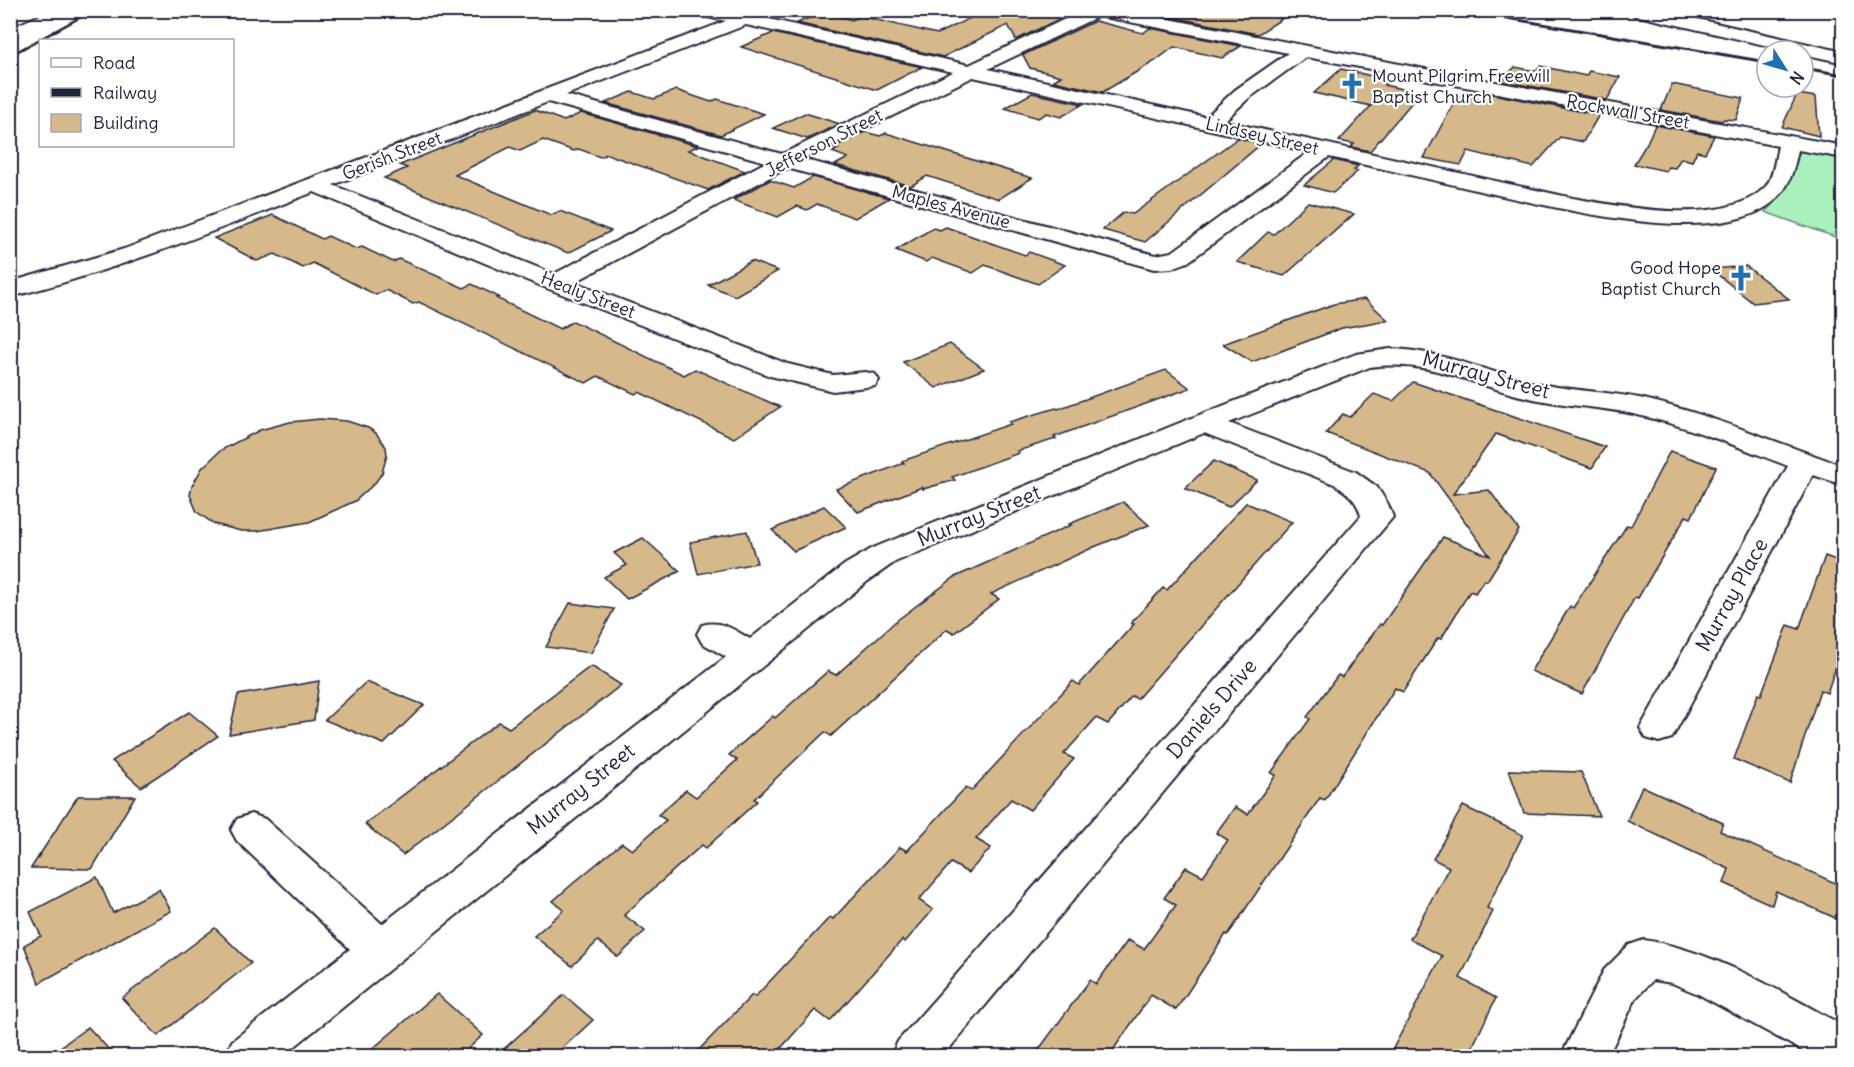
<svg xmlns="http://www.w3.org/2000/svg" width="1854" height="1067" font-family="Delius,sans-serif">
<style>
.green{fill:#aaf1bd;stroke:#668a7c;stroke-width:1.5}
.building{fill:#d5b98a;stroke:#22223b;stroke-width:1.5}
.lines{fill:none;stroke-linecap:round;stroke-linejoin:round}
.minor-casing{stroke:#22223b;stroke-width:4}
.major-casing{stroke:#22223b;stroke-width:5}
.minor{fill:#fff;fill-rule:evenodd}
.major{fill:#fff;fill-rule:evenodd}
.rail{stroke:#22223b;stroke-width:3}
.labels{text-anchor:middle;stroke-width:4.5;stroke-linejoin:round;paint-order:stroke}
.far-poi-label{font-size:18px;fill:#22223b;stroke:#fff;text-anchor:start}
.far-street-label{font-size:18px;fill:#22223b;stroke:#fff}
.street-label{font-size:21px;fill:#22223b;stroke:#fff}
</style>
<rect width="100%" height="100%" fill="#fff"/>
<filter id="ink" filterUnits="userSpaceOnUse"><feTurbulence type="fractalNoise" baseFrequency=".0167" numOctaves="2"/><feDisplacementMap in="SourceGraphic" scale="12" xChannelSelector="R" yChannelSelector="G"/><feConvolveMatrix kernelMatrix="1 2 1 2 8 2 1 2 1" color-interpolation-filters="sRGB"/></filter>
<g filter="url(#ink)">
<path class="green" d="M1800,151L1843,156V240L1765,212C1785,192 1792,178 1800,151Z"/>
<g class="building">
<path d="M987,10H1037L1035,12L1061,18L1016,40L1008,25L943,57L797,23L823,12L852,20L860,16L937,34Z"/>
<path d="M1175,10H1243L1283,18L1258,34L1167,16Z"/>
<path d="M1095,21L1143,33L1150,28L1241,46L1222,58L1174,47L1155,61L1103,92L1053,81L1061,76L1030,68L1023,55Z"/>
<path d="M773,33L922,67L877,90L741,47Z"/>
<path d="M1540,66L1586,76L1589,71L1620,77L1607,100L1501,81L1515,67L1535,71Z"/>
<path d="M1341,69L1389,80L1384,85L1420,93L1370,151L1351,147L1354,144L1339,141L1371,106L1314,93Z"/>
<path d="M1672,84L1743,98L1736,120L1724,119L1722,121L1661,110Z"/>
<path d="M676,90L711,102L717,99L764,114L721,135L605,103L632,92L654,99Z"/>
<path d="M1032,93L1083,104L1061,117L1047,113L1038,118L1005,108Z"/>
<path d="M1487,93L1599,115L1583,142L1560,137L1533,167L1468,151L1461,165L1424,158L1458,95L1480,100Z"/>
<path d="M1797,94L1816,97L1819,136L1782,127Z"/>
<path d="M535,110L564,121L581,113L698,146L688,150L745,171L708,190L607,154L600,157L579,149L574,151L543,140L520,151L510,147L455,175L551,215L560,211L611,231L568,253L384,178L407,168L400,165Z"/>
<path d="M805,113L840,124L807,139L773,128Z"/>
<path d="M1655,125L1714,136L1705,153L1697,151L1692,161L1681,158L1675,168L1668,167L1666,171L1634,164L1647,143Z"/>
<path d="M865,132L880,136L886,133L1032,178L999,199L927,176L911,186L835,165L848,158L832,152L838,149L832,148Z"/>
<path d="M1238,138L1261,144L1145,242L1103,230L1124,212L1133,214Z"/>
<path d="M1334,160L1358,166L1354,170L1358,171L1333,193L1304,185Z"/>
<path d="M813,177L889,198L855,218L817,204L807,210L797,206L778,217L733,200L770,180L794,188Z"/>
<path d="M1308,202L1354,214L1284,276L1237,262L1268,232L1274,234Z"/>
<path d="M273,215L322,239L328,236L356,249L362,247L393,262L399,259L464,288L472,284L499,297L496,298L560,329L573,321L684,375L695,369L780,407L734,438L639,392L635,394L598,376L586,383L419,302L413,304L386,290L376,295L313,263L303,268L275,254L257,261L214,238Z"/>
<path d="M946,227L1025,255L1029,252L1065,265L1038,284L985,265L973,273L932,258L926,262L896,250L933,228L940,230Z"/>
<path d="M751,261L778,271L735,296L708,285Z"/>
<path d="M1746,266L1789,299L1753,303L1711,269Z"/>
<path d="M1365,299L1388,320L1342,328L1252,362L1223,344L1334,304Z"/>
<path d="M950,344L984,369L936,388L903,362Z"/>
<path d="M1166,370L1190,388L1054,437L1056,439L1017,451L1019,453L952,477L955,480L923,489L922,487L858,512L836,489L904,463L902,461L1011,424L1009,422L1056,408L1058,409Z"/>
<path d="M1413,382L1605,447L1592,468L1496,434L1453,494L1489,490L1519,530L1487,581L1484,580L1475,593L1470,591L1441,639L1438,638L1403,692L1395,688L1325,800L1320,798L1228,935L1226,934L1176,1010L1151,995L1109,1056H1034L1090,980L1096,984L1128,940L1144,949L1176,905L1164,898L1186,867L1203,876L1228,840L1216,833L1235,807L1248,814L1276,775L1271,773L1310,719L1307,717L1338,675L1342,677L1380,624L1382,625L1443,537L1490,556L1430,473L1326,433L1343,414L1350,417L1374,394L1393,401Z"/>
<path d="M320,419L347,421L368,428L376,433L386,447L387,455L382,473L375,483L355,501L309,522L257,531H241L214,524L197,512L190,495L192,486L202,468L221,450L260,430L290,422Z"/>
<path d="M1670,451L1716,467L1691,518L1686,516L1638,598L1635,597L1582,694L1531,671L1570,606L1573,608L1627,525L1631,526Z"/>
<path d="M1214,461L1257,480L1229,507L1185,488Z"/>
<path d="M1123,502L1149,525L1094,547L991,594L999,599L954,633L947,629L831,736L825,732L754,799L757,801L706,848L702,845L624,915L645,931L618,957L598,941L572,966L534,936L564,910L553,901L577,880L622,843L632,850L666,820L658,815L686,790L696,797L737,760L729,755L773,716L775,718L828,671L836,675L896,621L955,577L1071,525L1069,524Z"/>
<path d="M1246,503L1292,522L1137,699L1132,696L1108,724L1096,718L1064,754L1074,759L1030,810L1011,799L976,839L991,848L968,873L951,863L919,900L933,910L905,942L902,940L830,1021L815,1010L774,1056H693L752,995L755,997L830,917L833,919L900,847L907,851L966,787L971,791L1073,681L1079,685L1134,624L1131,623L1163,588L1167,590Z"/>
<path d="M824,506L846,527L794,551L772,530Z"/>
<path d="M747,531L757,563L698,574L690,542Z"/>
<path d="M643,538L680,571L627,599L604,577L627,565L614,553Z"/>
<path d="M1825,556L1844,563V643L1827,693L1820,690L1790,783L1734,759L1758,694L1761,695L1788,625L1799,629Z"/>
<path d="M570,603L614,609L591,653L546,647Z"/>
<path d="M591,666L621,685L403,855L365,824L499,722L509,728Z"/>
<path d="M319,681L314,720L229,734L238,695Z"/>
<path d="M366,682L424,705L384,744L325,720Z"/>
<path d="M189,712L218,736L141,787L112,761Z"/>
<path d="M1509,770L1581,772L1599,816L1524,813Z"/>
<path d="M1642,786L1723,823L1720,831L1844,887V922L1776,891L1772,905L1724,883L1729,869L1627,821Z"/>
<path d="M78,796H135L92,869L31,868Z"/>
<path d="M1463,806L1523,835L1487,908L1493,911L1460,978L1496,998L1468,1056H1389L1442,956L1410,939L1449,867L1433,859Z"/>
<path d="M97,877L113,913L159,889L171,911L39,983L24,945L41,936L30,912Z"/>
<path d="M215,928L251,963L158,1036L122,998Z"/>
<path d="M437,994L483,1035L460,1056H364Z"/>
<path d="M564,995L593,1020L554,1056H496Z"/>
<path d="M88,1027L115,1056H48Z"/>
</g>
<g class="lines">
<g class="minor-casing">
<g id="minor">
<path d="M52,10H77L75,14L10,40V28Z"/>
<path d="M691,10H724L747,14L969,65L1084,10H1123L1425,69L1844,146V158L1798,150C1793,174 1788,193 1766,207C1703,247 1550,206 1480,191C1430,179 1379,168 1329,157L1188,262L1172,268L1154,269L787,168L575,282L788,364L833,375L865,372L875,374L879,380L875,386L833,391L770,376L516,276L314,192C214,231 115,271 10,297V282L124,249L726,21L693,14ZM1099,16L1288,53L1235,90L1206,117L988,69ZM746,25L953,72L782,154L566,95ZM1306,57L1778,146C1775,158 1774,176 1766,186C1728,228 1622,207 1573,198L1224,121L1249,98ZM973,77L1309,152L1172,252L1155,255L803,159ZM548,102L766,162L554,274L333,185Z"/>
<path d="M1626,10H1658L1844,52V63L1803,54V51H1790L1634,15Z"/>
<path d="M1390,349C1440,350 1483,371 1531,382C1568,391 1607,391 1644,399C1712,415 1777,443 1844,466V485L1813,475L1672,738L1659,742L1646,738L1640,728L1788,466C1738,447 1686,425 1633,414C1597,406 1561,406 1525,397C1469,384 1430,359 1370,367L1229,423L1356,472L1377,487L1388,504L1393,517L943,1056H891L898,1041L1361,516C1357,500 1348,493 1334,484L1204,433L895,562L868,581L283,1056H225L232,1041L350,949L237,841L231,830L237,819L251,814L265,819L382,924L726,657L702,643L697,634L702,625C721,620 733,629 750,639L844,565L873,548L1194,417L1356,354Z"/>
<path d="M1644,940C1716,951 1780,992 1844,1026V1056H1812L1698,994L1672,983L1653,980L1636,998L1608,1056H1561L1604,970L1629,945Z"/>
</g>
</g>
<g class="major-casing">
<path id="major" d="M68,10H91L10,54V41Z"/>
</g>
<use href="#minor" class="minor"/>
<use href="#major" class="major"/>
<g class="rail">
<path d="M1459,10L1767,62"/>
<path d="M1803,68L1844,75"/>
</g>
</g>
</g>
<defs>
<g id="church-bare" transform="scale(2.07)"><path d="M-1.2-6h2.4v3.5h3.3v2.4h-3.3V6h-2.4V-.1h-3.3v-2.4h3.3Z" fill="#1f6fb2" stroke="#fff" stroke-width="2.5" paint-order="stroke"/></g>
</defs>
<g fill-rule="evenodd">
<use href="#church-bare" x="1352" y="86"/>
<use href="#church-bare" x="1741" y="278"/>
</g>
<g class="labels">
<g class="far-poi-label">
<text x="1372" y="82">Mount Pilgrim Freewill<tspan x="1372" dy="21">Baptist Church</tspan></text>
<text x="1721" y="274" text-anchor="end">Good Hope<tspan x="1721" dy="21">Baptist Church</tspan></text>
</g>
<g class="far-street-label">
<text transform="translate(1628 112) rotate(10)" y="6">Rockwall Street</text>
<text transform="translate(1262 136) rotate(13)" y="6">Lindsey Street</text>
<text transform="translate(824 143) rotate(-27)" y="6">Jefferson Street</text>
<text transform="translate(392 156) rotate(-21)" y="6">Gerish Street</text>
<text transform="translate(951 207) rotate(15)" y="6">Maples Avenue</text>
<text transform="translate(588 295) rotate(21)" y="6">Healy Street</text>
</g>
<g class="street-label">
<text transform="translate(1486 375) rotate(15)" y="7">Murray Street</text>
<text transform="translate(979 516) rotate(-22)" y="7">Murray Street</text>
<text transform="translate(1732 595) rotate(-61)" y="7">Murray Place</text>
<text transform="translate(1212 709) rotate(-49)" y="7">Daniels Drive</text>
<text transform="translate(581 789) rotate(-39)" y="7">Murray Street</text>
</g>
</g>
<rect width="1854" height="1067" fill="none" stroke="#fff" stroke-width="36"/>
<rect x="18" y="18" width="1818" height="1031" fill="none" stroke="#22223b" stroke-width="2" filter="url(#ink)"/>
<rect x="39" y="39" width="195" height="108" fill="#ffffff" stroke="#a7a7b1" stroke-width="1.5"/>
<rect x="51" y="58" width="30" height="9" fill="#ffffff" stroke="#a7a7b1" stroke-width="1.5"/>
<text x="93" y="69" font-size="18" fill="#22223b">Road</text>
<rect x="51" y="88" width="30" height="9" fill="#22223b" stroke="#a7a7b1" stroke-width="1.5"/>
<text x="93" y="99" font-size="18" fill="#22223b">Railway</text>
<rect x="51" y="114" width="30" height="18" fill="#d5b98a" stroke="#a7a7b1" stroke-width="1.5"/>
<text x="93" y="129" font-size="18" fill="#22223b">Building</text>
<g transform="translate(1785 69) rotate(127)"><circle r="28" fill="#ffffff" stroke="#a7a7b1" stroke-width="1.5"/>
<path d="M0-4.5L10 22L0 15L-10 22Z" fill="#1f6fb2"/>
<text y="-9" font-size="16" font-weight="bold" text-anchor="middle" fill="#22223b">N</text>
</g>
</svg>
